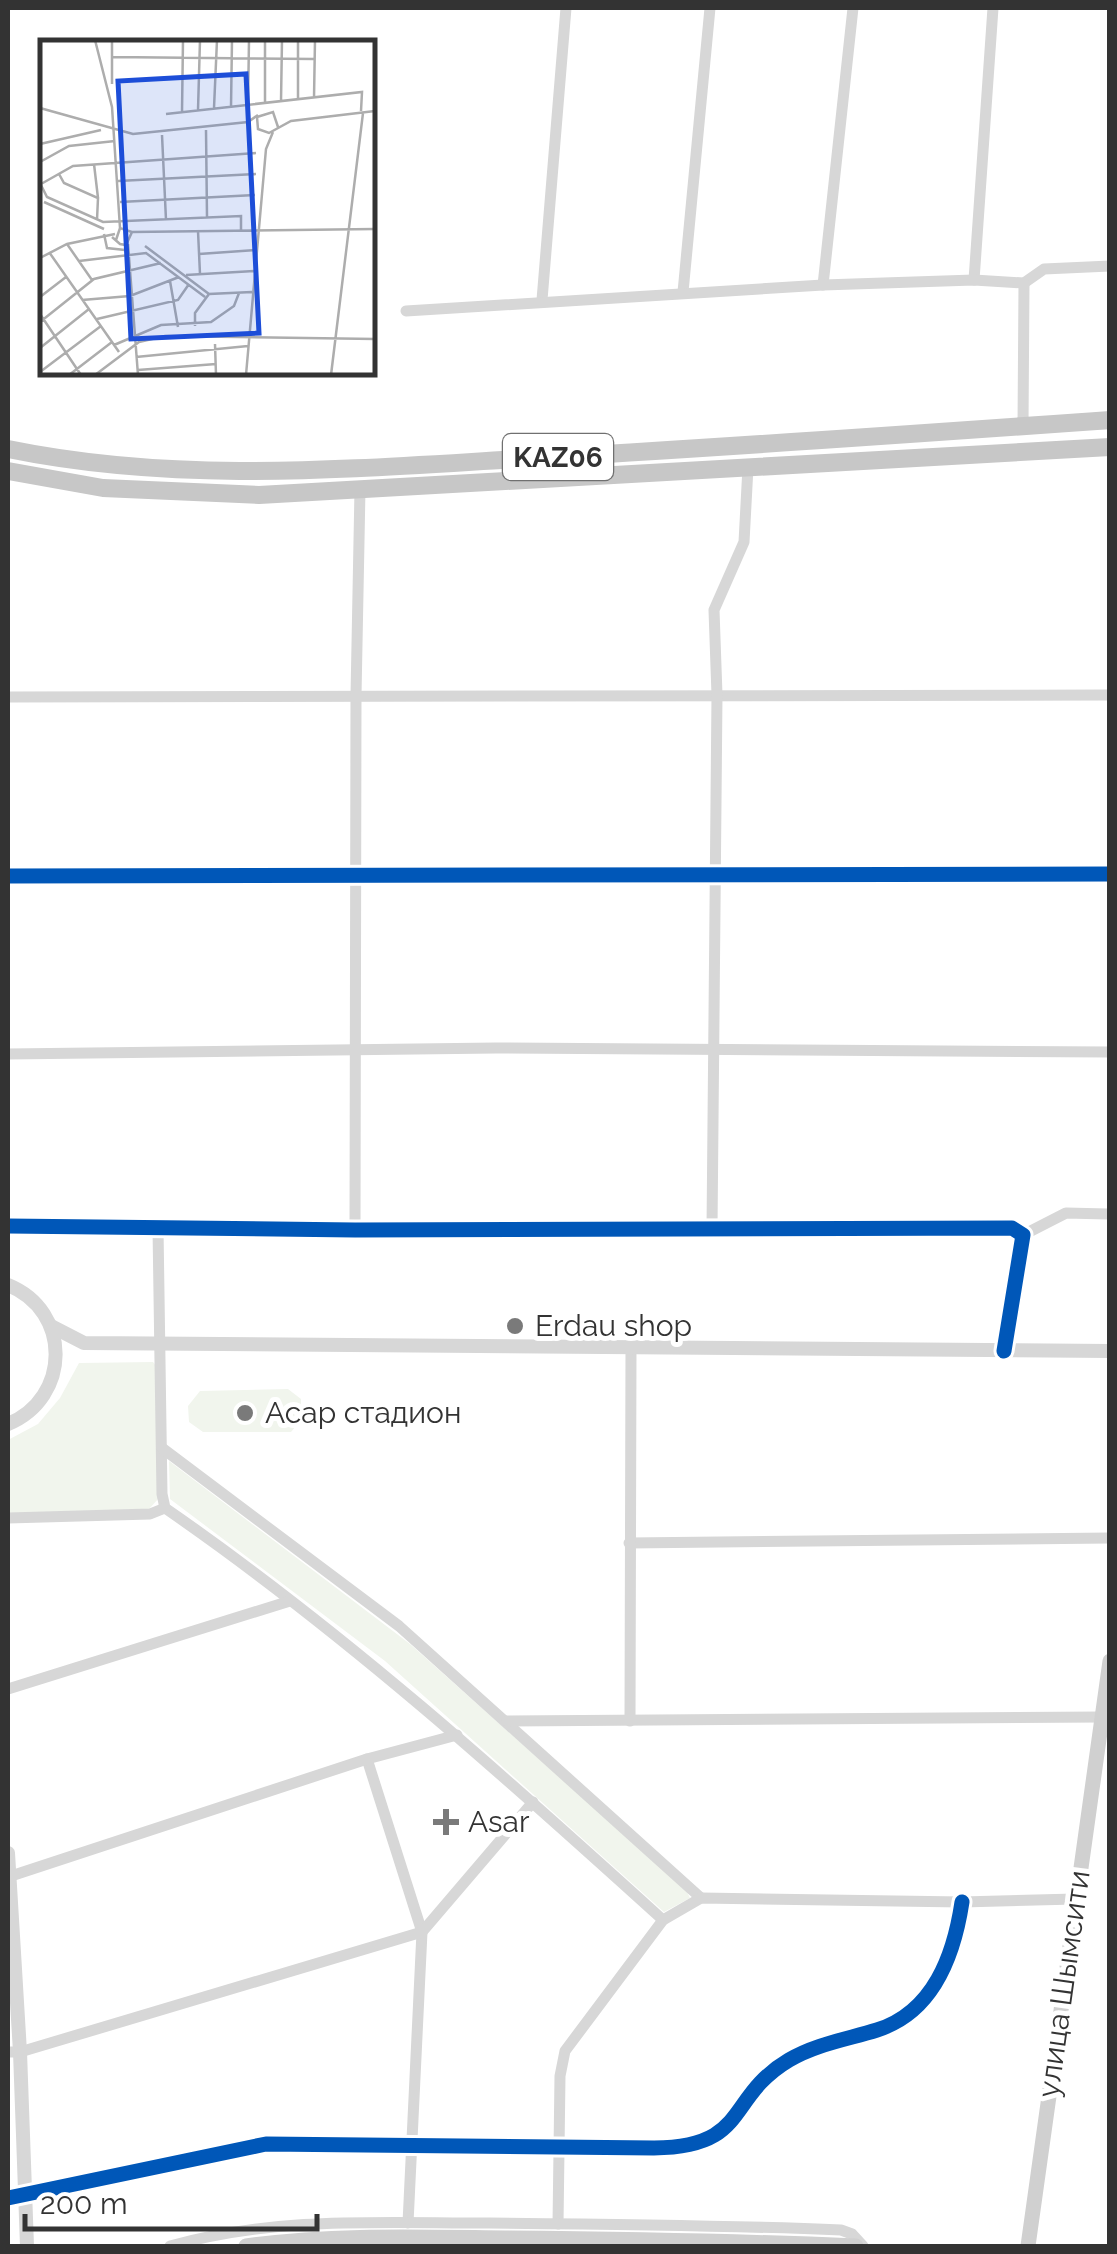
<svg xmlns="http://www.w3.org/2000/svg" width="1117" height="2254" font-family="Raleway,sans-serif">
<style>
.green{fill:#f1f5ed}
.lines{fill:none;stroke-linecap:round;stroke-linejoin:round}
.minor{stroke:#d7d7d7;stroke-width:11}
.tertiary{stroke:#d7d7d7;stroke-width:14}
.secondary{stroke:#d0d0d0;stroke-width:15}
.trunk{stroke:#c7c7c7;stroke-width:18}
.cycleway-casing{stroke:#fff;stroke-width:21}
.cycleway{stroke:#0057b8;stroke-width:15}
.poi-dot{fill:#7a7a7a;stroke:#fff;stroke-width:4}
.labels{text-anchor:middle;stroke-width:10;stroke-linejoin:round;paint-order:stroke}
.shield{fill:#fff;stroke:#707070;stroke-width:2.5}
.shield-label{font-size:28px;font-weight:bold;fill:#333}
.poi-label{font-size:30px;fill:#333;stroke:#fff;text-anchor:start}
.street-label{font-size:30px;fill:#333;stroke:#fff}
.inset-road{fill:none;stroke:#adadad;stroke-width:2.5}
.view{fill:#1d4ed8;fill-opacity:0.15;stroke:#1d4ed8;stroke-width:5}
.inset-edge{fill:none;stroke:#333;stroke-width:5}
</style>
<rect width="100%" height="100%" fill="#fff"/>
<g class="green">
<path d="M153,1362L157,1367L158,1499L149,1509L8,1514V1440L38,1424L60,1398L79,1363Z"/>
<path d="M288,1389L301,1399V1420L291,1432H203L189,1422L188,1406L200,1391Z"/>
<path d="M169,1461L410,1644L686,1890L690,1898L664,1912L385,1661L170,1499Z"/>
</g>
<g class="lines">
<g class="minor">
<path d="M974,280L993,8"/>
<path d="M823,285L853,8"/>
<path d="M683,292L710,8"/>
<path d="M542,300L566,8"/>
<path d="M406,311L823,285L974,280L1024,283L1044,269L1110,266"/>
<path d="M1023,426L1024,283"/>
<path d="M8,697L1110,695"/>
<path d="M8,876L1110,874"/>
<path d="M8,1054L496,1048L1110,1052"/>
<path d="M8,1226L355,1230L1012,1228L1023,1235L1004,1351"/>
<path d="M158,1228L162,1494L165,1508C343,1631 503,1775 663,1920"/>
<path d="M712,1229L717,695L714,610L744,542L748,467"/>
<path d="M355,1230L356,696L360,489"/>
<path d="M1023,1235L1066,1213L1107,1214"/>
<path d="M162,1448L399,1626L701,1898"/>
<path d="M8,1518L150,1514L165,1508"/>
<path d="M629,1543L1110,1538"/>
<path d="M8,1689L290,1601"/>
<path d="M507,1721L1103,1717"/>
<path d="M630,1721L631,1347"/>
<path d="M367,1759L422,1932L408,2223"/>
<path d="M8,1877L367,1759L457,1735"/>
<path d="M8,2052H20L422,1932L533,1802"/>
<path d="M8,2198L266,2144L654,2148C750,2147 725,2098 789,2060C816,2044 848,2039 877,2030C934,2012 954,1955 962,1902"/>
<path d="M558,2224L560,2076L565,2051L663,1920L701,1898L962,1902L1075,1899"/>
<path d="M170,2246C279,2216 378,2223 489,2223C606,2224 724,2225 841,2230L852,2234L863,2246"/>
</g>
<g class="tertiary">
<path d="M8,1285C72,1311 71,1398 8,1424"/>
<path d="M51,1326L84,1343L1110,1351"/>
<path d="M8,1853L20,2052L27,2246"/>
</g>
<g class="secondary">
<path d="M246,2246C332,2234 419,2237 505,2238C622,2239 739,2241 856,2246"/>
<path d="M1028,2246L1110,1661"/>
</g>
<g class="trunk">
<path d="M8,449C178,484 348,469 520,459C717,448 913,434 1110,420"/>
<path d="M8,471L103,488L259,495L1110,447"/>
</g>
<g class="cycleway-casing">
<g id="cycleway">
<path d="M8,876L1110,874"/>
<path d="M8,1226L355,1230L1012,1228L1023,1235L1004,1351"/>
<path d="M8,2198L266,2144L654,2148C750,2147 725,2098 789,2060C816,2044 848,2039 877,2030C934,2012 954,1955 962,1902"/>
</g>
</g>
<use href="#cycleway" class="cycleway"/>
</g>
<g class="poi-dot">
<circle cx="515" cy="1326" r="10"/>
<circle cx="245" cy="1413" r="10"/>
<path d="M441 1807h10v10h10v10h-10v10h-10v-10h-10v-10h10z"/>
</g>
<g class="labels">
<rect class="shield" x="503" y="434" width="110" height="46" rx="8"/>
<g class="shield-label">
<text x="558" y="467">KАZ06</text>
</g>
<g class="poi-label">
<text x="535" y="1336">Erdau shop</text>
<text x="265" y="1423">Асар стадион</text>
<text x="468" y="1832">Asar</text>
</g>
<g class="street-label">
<text transform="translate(1064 1984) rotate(-82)" y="10">улица Шымсити</text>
</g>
</g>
<g transform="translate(40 40)">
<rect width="335" height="335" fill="#fff"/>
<path class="inset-road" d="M55,0L72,67L80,188M72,0V44M225,0V62M72,17L275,19M274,58L275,0M258,60V0M241,61L242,0M208,64L209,0M191,67L192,0M0,68L93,94L208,82L218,75M174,68L177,0M158,70L160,0M142,72L143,0M126,74L322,52L321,71M238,87L233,72L217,77L218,89L229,93L251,81L335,71M166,90L167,177M122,95L126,180M0,104L61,90M0,122L29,106L75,101M54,124L58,158M19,134L24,143L58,158L57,180M78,141L216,134M0,143L7,157L63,182L201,176V190M1,144L33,126L216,113M4,162L64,189M80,162L215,155M158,191L160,234M92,192L335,189M64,194L67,208L85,210M72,197L80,204L86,205L92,192L80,188L76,200M27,204L52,240M88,204L98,335M105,206L169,254M9,212L79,312M159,214L216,210M0,218L27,204L75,194M39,221L106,213L165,257M146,235L214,231M130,241L138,287M0,257L26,237M42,260L90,256L139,237M0,274L41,335M57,279L138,260L149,244M0,282L54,239L121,223M155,286V273L169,254L212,252M175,304L176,335M74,305L121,285L171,282L194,266L199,253M0,308L49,269M96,317L208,306M98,330L176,324M0,332L61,286M29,335L72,302M55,335L99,302L125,296L335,299M206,335L226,109L233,92M291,335L323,73"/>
<path class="view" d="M206,34L219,293L91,299L78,41Z"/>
<rect width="335" height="335" class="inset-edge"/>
</g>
<rect width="1117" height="2254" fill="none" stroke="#333333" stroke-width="20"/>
<path d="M25 2214v15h292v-15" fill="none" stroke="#333333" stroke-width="5"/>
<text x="40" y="2214" font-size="30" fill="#333333" stroke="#ffffff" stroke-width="8" paint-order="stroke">200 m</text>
</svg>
